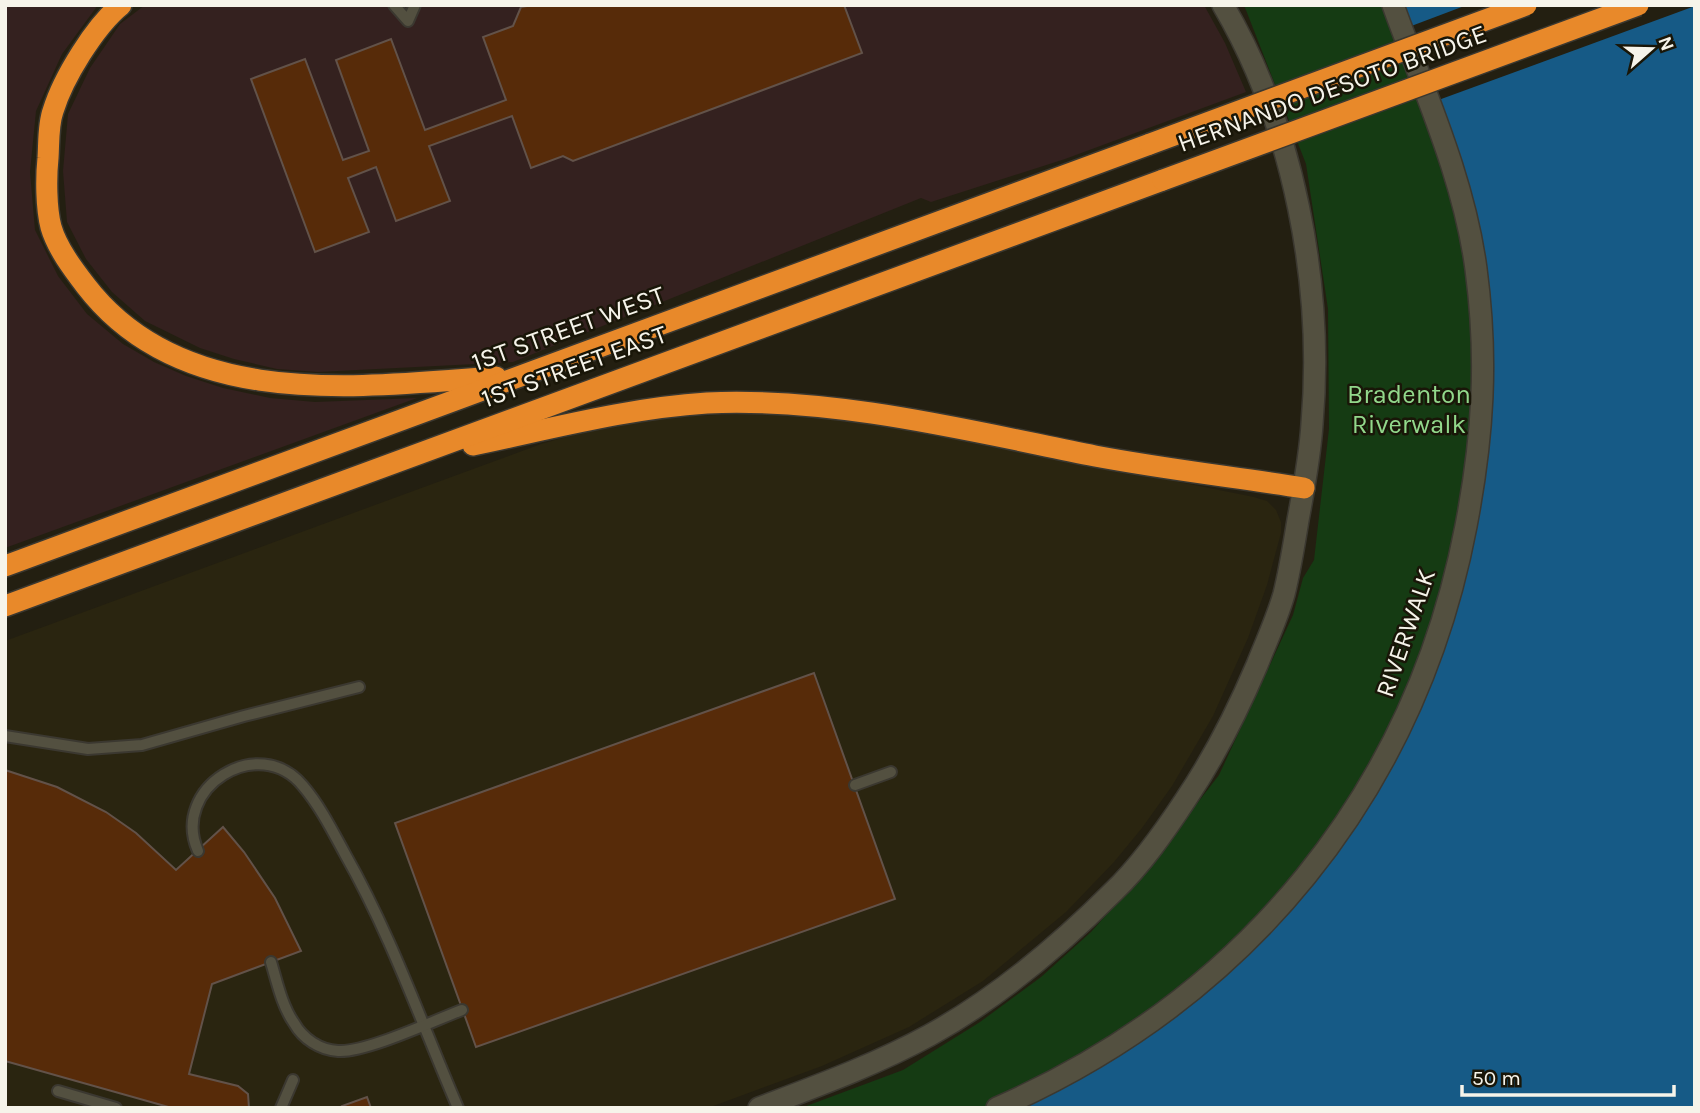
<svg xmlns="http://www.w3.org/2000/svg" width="1700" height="1113" font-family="Karla,sans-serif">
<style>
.commercial{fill:#34211f}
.built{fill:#2a2510}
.green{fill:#153b13}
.water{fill:#165a86}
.pier{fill:#231f11}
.building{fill:#572b09;stroke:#625249;stroke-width:2}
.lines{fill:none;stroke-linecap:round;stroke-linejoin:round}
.lane-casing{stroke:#3b3830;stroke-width:14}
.street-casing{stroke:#3b3830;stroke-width:24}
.highway-casing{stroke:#3b3830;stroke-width:24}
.lane{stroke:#535040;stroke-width:10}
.street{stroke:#535040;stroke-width:21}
.highway{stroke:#e8892a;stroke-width:21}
.highway-bridge-casing{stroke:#3b3830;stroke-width:24;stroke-linecap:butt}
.highway-bridge{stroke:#e8892a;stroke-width:21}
.labels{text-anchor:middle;stroke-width:5;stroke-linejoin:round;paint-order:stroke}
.street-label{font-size:26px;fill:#f6f4ea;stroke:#191608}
.park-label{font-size:26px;fill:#92d88b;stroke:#191608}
</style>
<rect width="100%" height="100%" fill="#231f11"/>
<g class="commercial">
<path d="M5,5H98L62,54L36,111L30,172L35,230L58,276L87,314L123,344L154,362L186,376L223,388L270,398L315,402L417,398L5,548Z"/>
<path d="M145,5H1204L1225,43L1246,92L1065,159L931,202L921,198L513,362L318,372L277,369L234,359L200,348L145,321L112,292L86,259L67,222L63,171L68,114L90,68L120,24Z"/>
</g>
<path class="built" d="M763,413L818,416L905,427L1254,497L1267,501L1276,510L1281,522V533L1267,585L1248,638L1213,716L1172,786L1142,828L1114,862L1066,912L983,981L909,1027L822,1066L708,1108H5V641L541,444L594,429L669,417Z"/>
<path class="green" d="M1244,5H1401L1459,164L1483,485L1473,545L1456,611L1431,679L1405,737L1336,851L1069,1083L1021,1108H801L903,1070L980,1022L1041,977L1091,932L1141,876L1219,775L1293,615L1303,578L1314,560L1329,429L1328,309L1306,164Z"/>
<path class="water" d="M1401,5H1695V1108H1021L1069,1083L1214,983L1401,746L1431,679L1456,611L1473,545L1483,485L1488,326Z"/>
<path class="pier" d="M1467,5H1695V6L1433,102L1406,28Z"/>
<g class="building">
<path d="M533,5H844L862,53L573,161L563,156L531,168L512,116L429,146L450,201L396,221L376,167L348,178L369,232L315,252L251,79L305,59L343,160L369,151L336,60L391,39L425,130L506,100L483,37L513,26L521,7Z"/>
<path d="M814,673L895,899L476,1047L395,823Z"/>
<path d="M5,770L57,787L106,812L136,833L176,870L223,827L244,852L275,898L301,951L212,984L189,1074L238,1086L248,1094L249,1108H172L5,1061Z"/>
<path d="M367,1097L371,1108H343L342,1106Z"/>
</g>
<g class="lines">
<g class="lane-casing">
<g id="lane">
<path d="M394,5L408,21L415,5"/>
<path d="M5,736L88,749L142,745L244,716L359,687"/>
<path d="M855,785L891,772"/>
<path d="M198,851C170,788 259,732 303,786C320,806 332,830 345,854C391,935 421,1022 458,1108"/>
<path d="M271,962C277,982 282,1006 294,1023C303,1039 320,1050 338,1051C365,1053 433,1021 462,1010"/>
<path d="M58,1091L116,1108"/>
<path d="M281,1108L293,1080"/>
</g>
</g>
<g class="street-casing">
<g id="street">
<path d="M759,1108C817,1086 875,1065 930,1035C997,998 1060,945 1114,891C1142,864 1165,831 1186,799C1215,756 1237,712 1257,665C1266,642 1277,619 1284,594C1290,570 1294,544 1298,520C1304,488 1310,456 1312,424C1324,285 1294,126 1223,5"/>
<path d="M997,1108C1246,999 1415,793 1466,526C1483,437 1488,359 1476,269C1464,178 1424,91 1393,5"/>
</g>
</g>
<g class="highway-casing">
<g id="highway">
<path d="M121,5C95,26 63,78 53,111C48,125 49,143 48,158C46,177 46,208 51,227C57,248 73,269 86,286C182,411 358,387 496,377"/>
<path d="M473,445C550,429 628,408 707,403C835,397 970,431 1095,456C1164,469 1234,477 1304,488"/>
<path d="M5,566L1150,144"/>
<path d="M5,606L1163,180"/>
</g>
</g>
<use href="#lane" class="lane"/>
<use href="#street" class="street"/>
<use href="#highway" class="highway"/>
<g class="highway-bridge-casing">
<g id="highway-bridge">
<path d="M1150,144L1526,5"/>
<path d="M1163,180L1638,5"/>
</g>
</g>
<use href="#highway-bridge" class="highway-bridge"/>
</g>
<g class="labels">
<g class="street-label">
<text transform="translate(1332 88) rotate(-20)" y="9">HERNANDO DESOTO BRIDGE</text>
<text transform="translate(568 328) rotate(-20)" y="9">1ST STREET WEST</text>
<text transform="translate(574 366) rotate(-20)" y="9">1ST STREET EAST</text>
<text transform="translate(1405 633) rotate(-71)" y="9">RIVERWALK</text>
</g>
<g class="park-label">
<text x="1409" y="403">Bradenton<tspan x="1409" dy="30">Riverwalk</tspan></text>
</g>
</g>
<rect width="1700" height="1113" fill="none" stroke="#f6f4ea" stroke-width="14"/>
<g transform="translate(1651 49) rotate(70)" stroke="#191608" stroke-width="5" paint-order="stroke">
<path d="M0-5L12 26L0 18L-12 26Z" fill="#f6f4ea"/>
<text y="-10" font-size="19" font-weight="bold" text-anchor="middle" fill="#f6f4ea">N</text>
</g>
<path d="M1462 1085v10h212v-10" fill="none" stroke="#f6f4ea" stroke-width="3.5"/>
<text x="1472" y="1085" font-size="21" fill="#f6f4ea" stroke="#191608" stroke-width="5" paint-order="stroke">50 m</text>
</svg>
